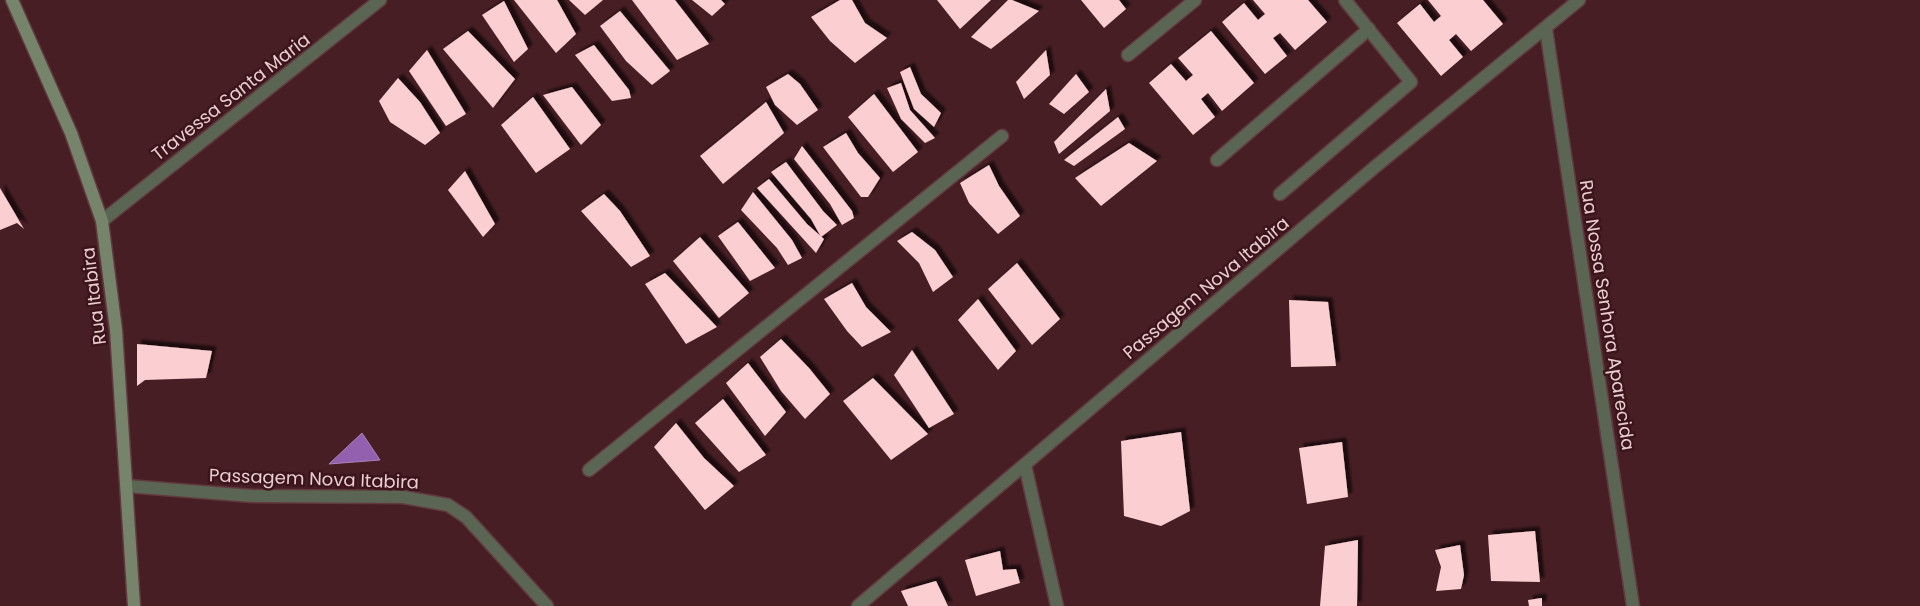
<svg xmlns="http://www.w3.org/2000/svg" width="1920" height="606" font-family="Poppins,sans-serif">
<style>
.water{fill:#9260af;stroke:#ac81b9}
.building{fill:#fbced2;filter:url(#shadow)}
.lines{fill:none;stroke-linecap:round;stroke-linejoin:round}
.lane-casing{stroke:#613a3f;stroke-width:15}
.street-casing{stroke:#613a3f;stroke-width:15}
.secondary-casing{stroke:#613a3f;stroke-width:15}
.lane{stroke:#5b6554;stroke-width:12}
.street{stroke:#5b6554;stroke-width:12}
.secondary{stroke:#75846a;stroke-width:12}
.labels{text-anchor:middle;stroke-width:5;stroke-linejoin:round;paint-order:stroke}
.street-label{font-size:18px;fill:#e9cdcf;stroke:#3c141b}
</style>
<defs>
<filter id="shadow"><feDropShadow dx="4.5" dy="-4.5" stdDeviation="1" flood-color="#0009"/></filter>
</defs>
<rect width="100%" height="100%" fill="#471e24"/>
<path class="water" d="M362,433L380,460L329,464Z"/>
<g class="building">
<path d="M514,0H557L576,34L556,53Z"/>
<path d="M569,0H603L585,15Z"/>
<path d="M632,0H675L709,44L677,60Z"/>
<path d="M692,0H721L725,4L712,16Z"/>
<path d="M840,0H852L865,23L887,38L855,63L830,41L811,17Z"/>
<path d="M937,0H991L960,29Z"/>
<path d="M1008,0H1012L1039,11L991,49L971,37Z"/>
<path d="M1081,0H1119L1126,9L1104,28Z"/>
<path d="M1253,0H1308L1327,22L1295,50L1280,33L1273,38L1287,56L1265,74L1222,22L1244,3L1258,20L1265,14Z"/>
<path d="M1428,0H1483L1503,24L1471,51L1456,34L1449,40L1463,57L1441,76L1397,23L1420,4L1434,22L1441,16Z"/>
<path d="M504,1L528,49L514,62L482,15Z"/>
<path d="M620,11L670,71L652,85L626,61L600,26Z"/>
<path d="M468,31L515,79L493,108L443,49Z"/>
<path d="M1211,31L1254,83L1222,111L1208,93L1201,99L1215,117L1193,135L1149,83L1171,64L1186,81L1193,75L1178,58Z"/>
<path d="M594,45L629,90L631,98L612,101L575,55Z"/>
<path d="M427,50L466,114L446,126L409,71Z"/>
<path d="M1046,50L1050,75L1024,99L1016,82Z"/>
<path d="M910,67L921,94L941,113L934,127L914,109L900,72Z"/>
<path d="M788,74L800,84L818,110L797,125L775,105L766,87Z"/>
<path d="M1076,74L1089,92L1064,114L1049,104Z"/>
<path d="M398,78L420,102L440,133L425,145L390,122L379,101Z"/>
<path d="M901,83L910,110L935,138L925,143L901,119L887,88Z"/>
<path d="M572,87L601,125L581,145L543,95Z"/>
<path d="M1106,89L1110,111L1059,154L1054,142Z"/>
<path d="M874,94L918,152L893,172L848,117Z"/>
<path d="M533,97L570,149L536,173L501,125Z"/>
<path d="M766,102L784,133L723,184L700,156Z"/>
<path d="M1118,117L1125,129L1074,166L1064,160Z"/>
<path d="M846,133L858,153L880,178L868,197H861L823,147Z"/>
<path d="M1129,143L1157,161L1101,206L1075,178Z"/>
<path d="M802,146L852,211L854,218L842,225L830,204L794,159Z"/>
<path d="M786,162L823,211L837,225L821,237L811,219L771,172Z"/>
<path d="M989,165L999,186L1020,216L998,234L969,203L960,183Z"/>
<path d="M465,171L495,224L483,237L448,190Z"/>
<path d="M769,179L807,224L824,239L816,253L757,188Z"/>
<path d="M0,188L24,229L17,223L0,230Z"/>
<path d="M753,192L792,240L802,258L788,265L777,248L741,210Z"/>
<path d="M604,194L620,211L650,256L631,267L581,211Z"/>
<path d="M738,222L775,268L750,281L718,236Z"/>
<path d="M912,232L935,250L953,277L933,292L919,263L897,241Z"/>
<path d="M700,237L749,293L719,318L673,261Z"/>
<path d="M1017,263L1060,319L1032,345L988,289Z"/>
<path d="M665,273L692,301L717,327L686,344L645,284Z"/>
<path d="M852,283L866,307L891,332L862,347L847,331L824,299Z"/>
<path d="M978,299L1016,351L998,370L958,320Z"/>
<path d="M1289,300L1328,302L1336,366L1291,367Z"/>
<path d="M781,339L809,368L830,394L805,419L781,391L760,357Z"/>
<path d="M137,344L212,351L206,378L145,380L137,386Z"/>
<path d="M912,350L954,414L929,428L894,375Z"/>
<path d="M748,363L786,412L765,436L726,383Z"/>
<path d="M873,378L928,434L891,460L843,401Z"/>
<path d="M723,399L766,455L739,472L695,423Z"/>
<path d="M676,423L704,458L734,486L705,510L654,447Z"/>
<path d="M1181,432L1190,511L1161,526L1124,516L1121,441Z"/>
<path d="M1342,442L1348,497L1307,504L1299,448Z"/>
<path d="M1535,531L1540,582L1491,581L1488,535Z"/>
<path d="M1358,540L1357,606H1320L1325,546Z"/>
<path d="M1460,545L1464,575L1461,589L1436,591L1441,567L1435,550Z"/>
<path d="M1000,551L1003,570L1016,569L1020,583L976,596L965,560Z"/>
<path d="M936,581L948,606H908L901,591Z"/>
<path d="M1542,598V606H1529L1528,600Z"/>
</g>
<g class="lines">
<g class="lane-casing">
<g id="lane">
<path d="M1128,55L1195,0"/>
<path d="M1217,160L1369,29"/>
<path d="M1280,194L1411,82L1345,0"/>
<path d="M589,470L1002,136"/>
</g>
</g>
<g class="street-casing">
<g id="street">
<path d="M1546,29L1633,606"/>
<path d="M102,221L380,0"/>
<path d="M1025,465L1057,606"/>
<path d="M127,486L252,496L403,497L448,505L466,517L547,606"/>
<path d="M858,606L1376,166L1579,0"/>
</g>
</g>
<g class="secondary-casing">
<path id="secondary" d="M12,0L71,133L102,221L116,330L134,606"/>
</g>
<use href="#lane" class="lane"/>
<use href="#street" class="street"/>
<use href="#secondary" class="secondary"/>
</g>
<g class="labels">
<g class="street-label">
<text transform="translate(231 97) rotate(-38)" y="6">Travessa Santa Maria</text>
<text transform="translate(1206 288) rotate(-40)" y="6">Passagem Nova Itabira</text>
<text transform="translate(94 296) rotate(-97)" y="6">Rua Itabira</text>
<text transform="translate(1607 315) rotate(81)" y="6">Rua Nossa Senhora Aparecida</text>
<text transform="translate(314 479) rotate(2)" y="6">Passagem Nova Itabira</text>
</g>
</g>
</svg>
